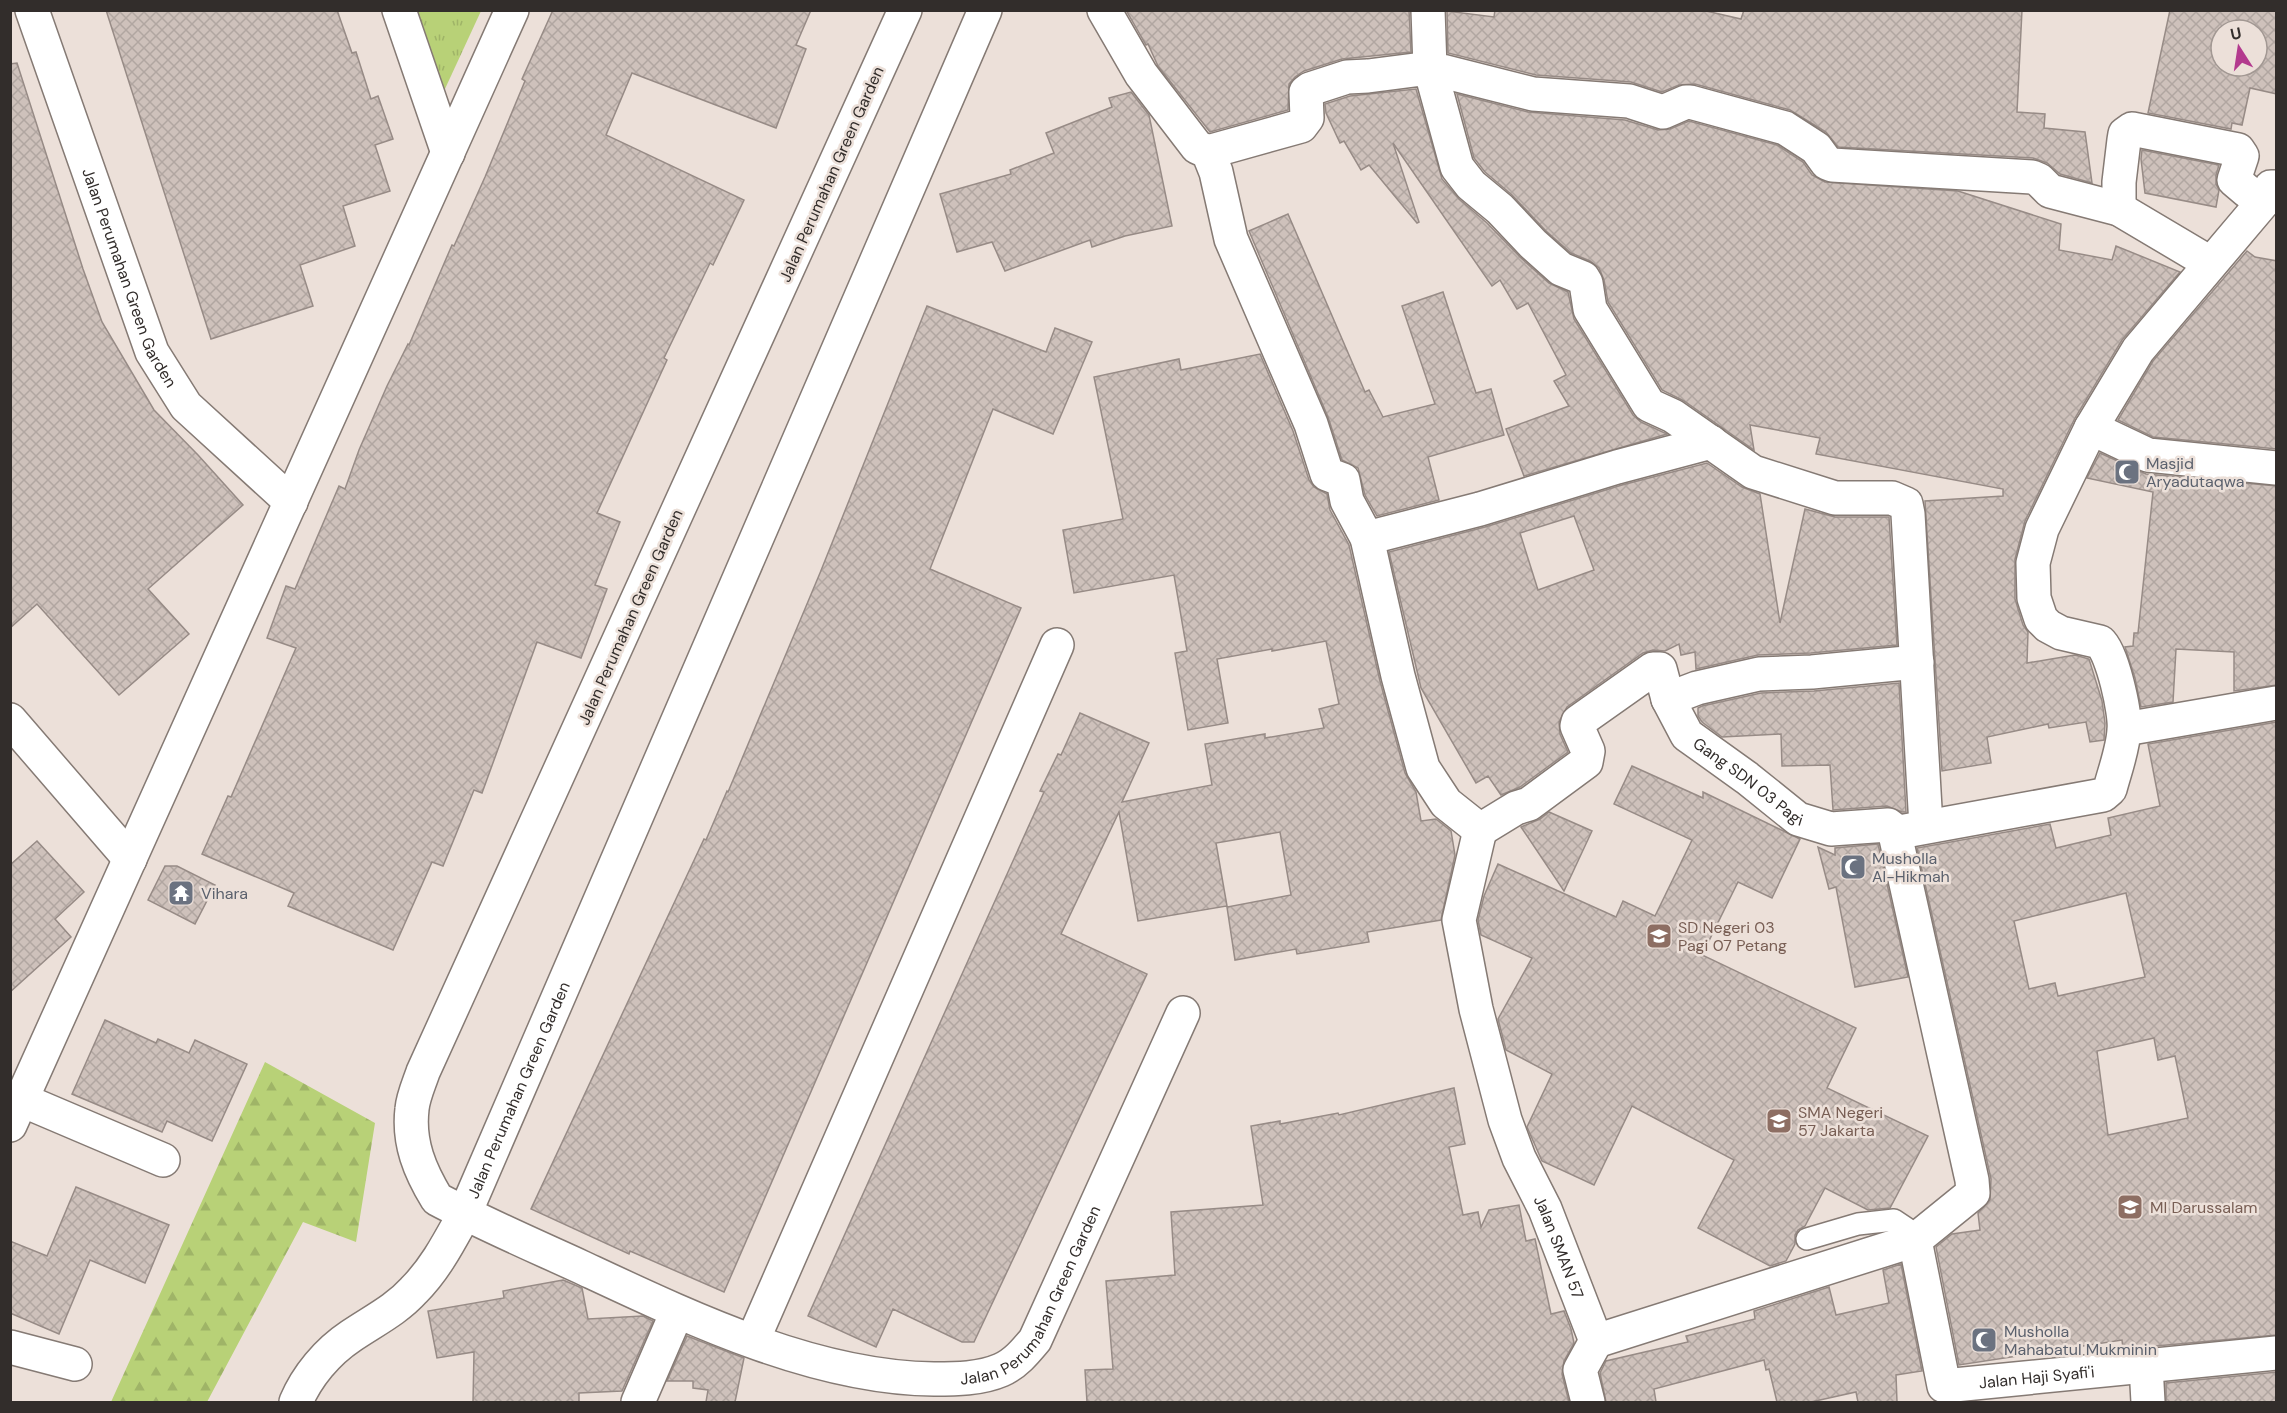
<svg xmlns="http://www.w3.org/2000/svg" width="2287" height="1413" font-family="'DM Sans',sans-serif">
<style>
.forest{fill:url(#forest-firs)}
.park{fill:url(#park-tufts)}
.building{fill:url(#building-cross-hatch);stroke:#978b86;stroke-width:1.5;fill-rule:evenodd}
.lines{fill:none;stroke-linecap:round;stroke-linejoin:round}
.lane-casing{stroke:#857a74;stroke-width:24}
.street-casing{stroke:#857a74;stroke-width:36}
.lane{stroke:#fff;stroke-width:21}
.street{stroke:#fff;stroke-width:33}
.labels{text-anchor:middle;stroke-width:5;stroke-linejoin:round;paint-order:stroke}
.street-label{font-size:16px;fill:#322d2b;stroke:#ece0d9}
.worship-label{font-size:16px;fill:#5b616d;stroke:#ece0d9;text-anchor:start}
.education-label{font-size:16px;fill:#785e54;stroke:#ece0d9;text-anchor:start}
</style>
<defs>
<pattern id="forest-firs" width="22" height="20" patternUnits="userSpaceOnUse" patternTransform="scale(1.5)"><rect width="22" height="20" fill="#b8d177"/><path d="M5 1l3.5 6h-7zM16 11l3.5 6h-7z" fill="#9fb467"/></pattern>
<pattern id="park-tufts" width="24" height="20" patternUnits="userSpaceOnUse" patternTransform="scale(1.5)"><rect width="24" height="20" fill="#b8d177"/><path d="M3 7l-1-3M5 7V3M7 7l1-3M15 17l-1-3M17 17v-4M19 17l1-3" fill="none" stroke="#9fb467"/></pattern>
<pattern id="building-cross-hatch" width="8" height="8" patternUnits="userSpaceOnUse" patternTransform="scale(1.5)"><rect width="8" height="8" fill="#cec1bb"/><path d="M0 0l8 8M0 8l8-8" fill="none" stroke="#b1a6a1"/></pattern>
</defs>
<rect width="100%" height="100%" fill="#ece0d9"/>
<path class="forest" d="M265,1062L375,1123L356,1242L303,1222L207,1402H111Z"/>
<path class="park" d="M407,11H481L438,104Z"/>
<g class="building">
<path d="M106,10H337L352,53L356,52L371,99L378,96L393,139L375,145L390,191L343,206L355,246L300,265L313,306L211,339Z"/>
<path d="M553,10H811L796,45L806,49L776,128L632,73L606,135L744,200L713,265L710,263L664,358L667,360L597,513L620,522L595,585L607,589L581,658L537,642L482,793L474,790L443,866L432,862L393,950L288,906L294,893L202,854L228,796L231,797L296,648L267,638L286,586L295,589L339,486L345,489L359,450L387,386L408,344L409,345L452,245L454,246L485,177L525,81L522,79Z"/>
<path d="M1126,10H1409L1411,52L1342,59L1304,71L1295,77L1289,84L1288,110L1210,132L1158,66L1148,44L1146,45Z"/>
<path d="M1495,10H1702L1741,19L1744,10H2022L2017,112L2045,114L2044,128L2085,132L2092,183L2060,174L2047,163L2033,158L1838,147L1826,132L1790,110L1695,84L1679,85L1662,92L1631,82L1536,75L1448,53L1447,11L1494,17Z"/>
<path d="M2170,10H2277V94L2250,88L2242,125L2232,123L2231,129L2148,113ZM2221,30H2257V66H2221Z"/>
<path d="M17,63L83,269L102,322L154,410L198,455L243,505L148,589L189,634L119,695L37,604L10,628V64Z"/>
<path d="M1416,89L1442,179L1459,199L1487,223L1521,258L1549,283L1568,292L1574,319L1633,415L1641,422L1667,434L1524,476L1506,429L1569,406L1554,381L1566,375L1528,303L1517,309L1500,280L1492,286L1393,143L1419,222L1417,223L1369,165L1361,170L1344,141L1340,143L1326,113L1325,104L1350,96Z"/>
<path d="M1131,92L1149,115L1172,226L1125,236L1092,247L1090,240L1005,271L992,242L957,252L940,194L1011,174L1010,170L1054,153L1046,133L1112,107L1109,98Z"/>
<path d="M1457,94L1528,112L1625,120L1658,130L1670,129L1689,121L1777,145L1803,162L1812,175L1825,182L1958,191L2061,224L2059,250L2112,260L2116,246L2180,272L2122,340L2075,418L2025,521L2015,559V599L2023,625L2028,632L2027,663L2075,655L2089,659L2102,701L2105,723L2104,740L2090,742L2086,722L2049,728L2048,724L1987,737L1991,763L1942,771L1925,501L2003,496V489L1816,454L1820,438L1750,425L1754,450L1684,401L1662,390L1608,302L1604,280L1599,268L1590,261L1571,253L1546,231L1512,195L1485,172L1474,158Z"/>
<path d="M2142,150L2219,165L2216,175V184L2219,190L2216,207L2145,193L2141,159Z"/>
<path d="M1288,214L1365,392L1369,390L1383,417L1435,404L1402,306L1443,292L1476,393L1491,389L1504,435L1428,457L1439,500L1377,516L1365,495L1358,468L1342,460L1328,417L1249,231Z"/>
<path d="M2247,251L2255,257L2277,261V449L2153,437L2118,420L2153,361Z"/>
<path d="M927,306L1046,352L1055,328L1092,342L1053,434L993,409L930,569L1021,608L724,1292L630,1251L629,1254L531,1209L704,839L706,840L727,791L728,792L820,573Z"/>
<path d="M1260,354L1293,431L1309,480L1314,487L1327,494L1330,510L1349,545L1380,681L1405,773L1416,792L1421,821L1436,819L1451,831L1455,855L1441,920L1367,932L1369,942L1297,954L1296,949L1235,960L1227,907L1291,895L1280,832L1216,843L1227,906L1138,921L1119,812L1061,934L1147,974L974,1342H962L893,1309L876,1347L808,1316L1044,792L1040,791L1058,754L1061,755L1080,713L1149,743L1122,802L1212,785L1205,744L1265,734V738L1324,728L1319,709L1339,704L1326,641L1272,651V649L1217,659L1228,723L1188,730L1175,653L1187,651L1174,575L1074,593L1063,530L1123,519L1094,377L1179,359L1181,370Z"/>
<path d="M2100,453L2146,474L2277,486V685L2234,691V652L2176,649L2173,702L2141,707L2135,678L2125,647L2133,646L2134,633H2138L2153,492L2087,478Z"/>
<path d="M1707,463L1742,487L1760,494L1780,623L1805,509L1835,517H1889L1897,645L1811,653L1758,655L1696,669L1695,652L1681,655L1679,644L1665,651L1653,650L1643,653L1567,707L1559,722L1560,734L1568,752L1520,787L1501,795L1488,776L1476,783L1421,688L1389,552L1485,527L1622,485ZM1574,516L1594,570L1538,590L1520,533Z"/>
<path d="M1899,683L1906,812H1902L1887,806L1833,810L1830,765L1782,766L1781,734L1722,737L1702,722L1698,716V708L1702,706L1761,693L1814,691Z"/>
<path d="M2277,722V1335L2123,1349L2122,1340L1959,1365L1936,1247L1952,1234L1980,1230L1978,1213L1990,1200L1991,1179L1917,848L2050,824L2056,848L2111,835L2108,818L2160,806L2148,744ZM2126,893L2145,977L2058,996L2055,983L2029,989L2014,921ZM2154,1038L2158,1060L2175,1056L2188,1118L2108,1135L2097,1051Z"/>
<path d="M1632,766L1703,798V792L1800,839L1772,898L1738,882L1702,955L1856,1028L1827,1088L1928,1136L1890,1208L1868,1210L1825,1188L1805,1226L1798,1230L1795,1235V1244L1786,1261L1770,1266L1698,1228L1734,1160L1632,1106L1594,1185L1542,1161L1527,1127L1552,1074L1506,1050L1498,1019L1532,958L1481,935L1478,920L1484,896L1498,864L1616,917L1623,901L1655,916L1692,840L1614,804Z"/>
<path d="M1549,812L1592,831L1564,891L1521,827L1540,819Z"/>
<path d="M37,841L84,892L55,919L71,937L10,992V865Z"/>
<path d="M1878,844L1908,977L1855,987L1836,887L1829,889L1818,847L1835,855V848Z"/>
<path d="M165,866H177L215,885L195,924L148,900Z"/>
<path d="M105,1020L156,1043L158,1039L189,1053L195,1040L247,1064L212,1141L167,1121L162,1132L72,1094Z"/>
<path d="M1454,1088L1465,1144L1449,1147L1463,1215L1478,1212L1481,1227L1489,1210L1519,1205L1526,1241L1535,1239L1551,1314L1564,1311L1571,1329L1574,1343L1564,1361L1562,1374L1569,1402H1087L1085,1370L1113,1369L1106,1281L1175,1275L1171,1212L1263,1205L1251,1126L1280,1121V1124L1338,1113L1339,1115Z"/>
<path d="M76,1187L169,1225L145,1283L90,1260L59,1334L10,1313V1241L47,1256Z"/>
<path d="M1901,1264L1922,1371L1896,1375L1897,1402H1858L1856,1392L1811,1402H1777L1769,1369L1766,1370L1764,1360L1654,1389L1656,1402H1606L1600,1373L1606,1361L1688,1342L1686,1336L1755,1319L1754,1311L1829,1287L1836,1315L1889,1303L1883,1270Z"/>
<path d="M563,1280L582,1288L588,1319L643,1316L653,1321L622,1391L579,1393V1402H473L474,1352L437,1358L428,1311L504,1298L503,1291Z"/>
<path d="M687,1336L744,1358L735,1402H706L708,1390L693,1388V1381H667Z"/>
<path d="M2277,1372V1402H2166V1383Z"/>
</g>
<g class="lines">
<g class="lane-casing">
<path id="lane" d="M1807,1239L1858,1224L1894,1220L1906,1228L1915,1240"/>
</g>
<g class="street-casing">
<g id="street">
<path id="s1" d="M32,10L152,352L186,406L291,502"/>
<path d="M399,10L448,153"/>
<path id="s2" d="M905,10L423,1072C419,1084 413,1097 412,1109C408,1143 420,1171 437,1199C484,1224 533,1245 581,1267C688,1317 814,1378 934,1379C956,1379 980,1379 1001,1370C1015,1364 1025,1352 1035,1340L1183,1013"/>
<path d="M1104,10L1141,74L1197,147L1208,152L1216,172L1231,239L1311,424L1327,474L1343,480L1347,501L1367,538L1398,676L1423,768L1446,803L1480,830"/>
<path d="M1428,10L1430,68L1533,94L1629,101L1663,112L1686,102H1690L1785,128L1816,148L1827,163L1832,165L2032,177L2039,180L2050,191L2119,209L2210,263"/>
<path d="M1208,152L1301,126L1307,118L1306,92L1310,89L1347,77L1368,76L1430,68L1457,167L1471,185L1500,209L1533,244L1561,269L1583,278L1586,283L1590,309L1649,405L1673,416L1753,472L1835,498H1892L1906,504L1908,514L1926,826"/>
<path d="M2119,209V182L2124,140L2125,134L2132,129L2238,150L2242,156L2234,180L2247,191L2264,201"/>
<path d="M2091,428L2148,455L2276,468"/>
<path d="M1367,538L1480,509L1617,467L1711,442"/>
<path d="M1668,699L1697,688L1759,674L1812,672L1917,662"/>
<path d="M10,720L130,859"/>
<path d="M2125,729L2276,703"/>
<path id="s3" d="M1480,830L1516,808L1529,804L1586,762L1588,751L1577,726L1578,722L1653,669H1660L1668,699L1687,735L1747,778L1798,819L1831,829L1888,825L1892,828L1895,834L1972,1180L1973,1193L1915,1240L1596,1341"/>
<path id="s4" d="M1480,830L1459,920L1476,1009L1505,1120L1519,1158L1545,1209L1596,1341"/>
<path d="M1905,831L2103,795L2110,789C2115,770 2123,749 2124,730C2126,713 2112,652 2100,642L2061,633L2048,626L2041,619L2034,598L2033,563L2042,529L2091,428L2138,350L2264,201L2271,187H2276"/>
<path d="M22,1100L163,1160"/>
<path d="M10,1125L512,10"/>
<path id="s5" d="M1915,1240L1944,1386L2276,1353"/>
<path d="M753,1340L1057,645"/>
<path d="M10,1347L75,1364"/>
<path d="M2146,1366L2148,1402"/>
<path id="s6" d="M296,1402C307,1376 327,1352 351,1336C373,1321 396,1310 414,1290C436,1268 450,1240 465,1213L985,10"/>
<path d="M638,1402L677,1312"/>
<path d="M1588,1402L1580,1370L1596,1341"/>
</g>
</g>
<use href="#lane" class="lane"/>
<use href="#street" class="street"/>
</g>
<defs>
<g id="mosque-square" transform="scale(1.35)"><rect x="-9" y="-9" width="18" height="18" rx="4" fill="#6b7280" stroke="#ece0d9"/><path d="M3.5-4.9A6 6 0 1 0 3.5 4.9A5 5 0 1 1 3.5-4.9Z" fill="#fff"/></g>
<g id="temple-square" transform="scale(1.35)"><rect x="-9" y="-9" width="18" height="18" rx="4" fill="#6b7280" stroke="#ece0d9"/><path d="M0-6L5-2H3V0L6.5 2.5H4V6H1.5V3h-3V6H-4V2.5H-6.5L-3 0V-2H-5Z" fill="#fff"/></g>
<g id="school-square" transform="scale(1.35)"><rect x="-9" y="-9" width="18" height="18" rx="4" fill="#8d6e63" stroke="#ece0d9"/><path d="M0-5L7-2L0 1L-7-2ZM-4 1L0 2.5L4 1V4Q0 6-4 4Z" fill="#fff"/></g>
</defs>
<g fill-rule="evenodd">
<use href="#mosque-square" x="2127" y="472"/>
<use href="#mosque-square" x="1853" y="867"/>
<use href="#temple-square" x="181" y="893"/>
<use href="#school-square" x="1659" y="936"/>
<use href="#school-square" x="1779" y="1121"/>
<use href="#school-square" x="2130" y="1207"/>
<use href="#mosque-square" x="1984" y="1340"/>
</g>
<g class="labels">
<g class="street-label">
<text transform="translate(831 174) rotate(-66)" y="6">Jalan Perumahan Green Garden</text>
<text dy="6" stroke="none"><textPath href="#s1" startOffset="285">Jalan Perumahan Green Garden</textPath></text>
<text transform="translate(630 617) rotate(-66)" y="6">Jalan Perumahan Green Garden</text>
<text dy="6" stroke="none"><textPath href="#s3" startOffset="417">Gang SDN 03 Pagi</textPath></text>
<text dy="6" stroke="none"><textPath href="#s6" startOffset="392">Jalan Perumahan Green Garden</textPath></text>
<text dy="6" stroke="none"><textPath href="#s4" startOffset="436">Jalan SMAN 57</textPath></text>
<text dy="6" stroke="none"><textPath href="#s2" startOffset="1976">Jalan Perumahan Green Garden</textPath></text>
<text dy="6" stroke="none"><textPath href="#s5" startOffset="242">Jalan Haji Syafi'i</textPath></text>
</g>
<g class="worship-label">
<text x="2146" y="469">Masjid<tspan x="2146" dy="18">Aryadutaqwa</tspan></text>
<text x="1872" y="864">Musholla<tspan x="1872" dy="18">Al-Hikmah</tspan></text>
<text x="201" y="899">Vihara</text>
<text x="2004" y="1337">Musholla<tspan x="2004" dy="18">Mahabatul Mukminin</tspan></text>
</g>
<g class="education-label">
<text x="1678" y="933">SD Negeri 03<tspan x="1678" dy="18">Pagi 07 Petang</tspan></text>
<text x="1798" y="1118">SMA Negeri<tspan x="1798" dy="18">57 Jakarta</tspan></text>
<text x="2150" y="1213">MI Darussalam</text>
</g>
</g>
<rect width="2287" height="1413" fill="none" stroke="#322d2b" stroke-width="24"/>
<g transform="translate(2239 48) rotate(348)"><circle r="28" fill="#ece0d9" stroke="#a29893" stroke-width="1.5"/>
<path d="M0-4.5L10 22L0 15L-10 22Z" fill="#b33a8e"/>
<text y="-9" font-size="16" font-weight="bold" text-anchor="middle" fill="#322d2b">U</text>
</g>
</svg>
